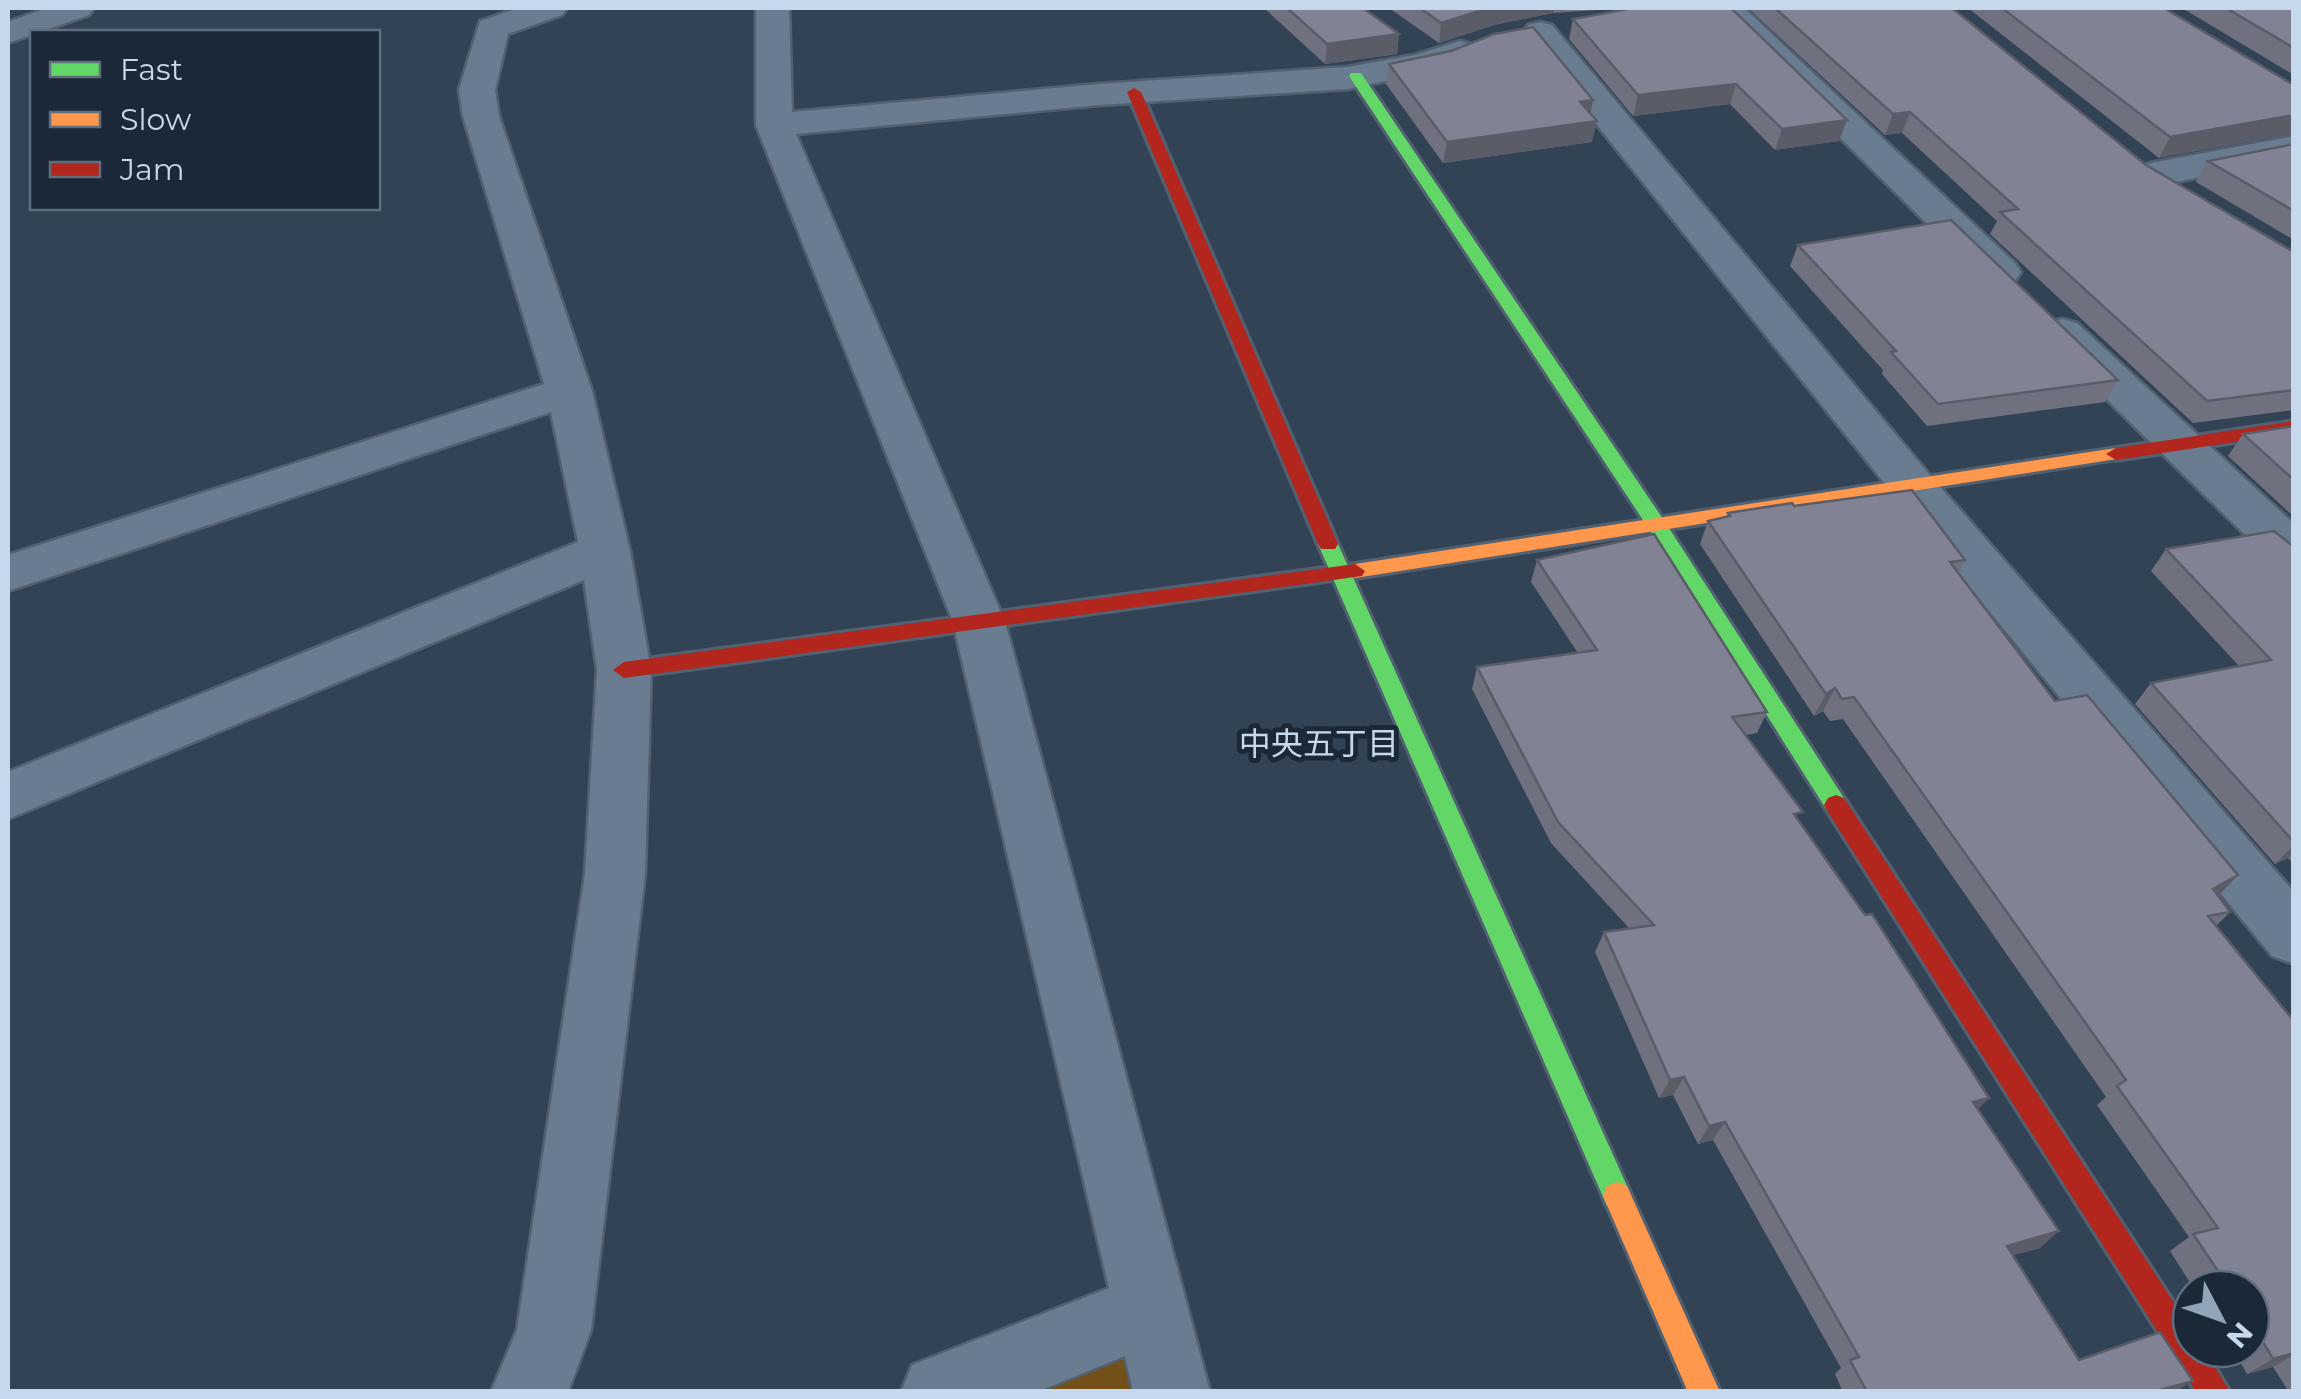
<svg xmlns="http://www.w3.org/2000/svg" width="2301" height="1399" font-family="Montserrat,'Noto Sans JP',sans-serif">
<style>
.green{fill:#735018}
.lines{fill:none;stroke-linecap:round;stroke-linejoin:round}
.street-casing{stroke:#526171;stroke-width:5}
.fast-casing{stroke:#526171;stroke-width:6}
.slow-casing{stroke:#526171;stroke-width:6}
.jam-casing{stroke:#526171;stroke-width:6}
.street{fill:#6a7c8f;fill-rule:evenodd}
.fast{fill:#63d668;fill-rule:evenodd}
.slow{fill:#ff974d;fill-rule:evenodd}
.jam{fill:#b3261e;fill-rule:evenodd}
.wall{fill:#6f717f}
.shaded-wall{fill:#5a5c68}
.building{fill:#818394;stroke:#5a5c68;stroke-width:2.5}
.labels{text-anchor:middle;stroke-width:10;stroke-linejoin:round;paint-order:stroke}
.neighbourhood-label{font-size:32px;fill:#c6d8ec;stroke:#1a2837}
</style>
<rect width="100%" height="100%" fill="#324355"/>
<path class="green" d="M1154,1308L1172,1392H939Z"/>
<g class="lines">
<g class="street-casing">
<g id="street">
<path d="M47,8H94L89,15L8,43V22Z"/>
<path d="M519,8H567L562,15L508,34L495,90L499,116L592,391L630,551L651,670L645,874L591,1330L568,1392H491L517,1330L585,874L597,670L584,580L8,819V772L578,542L551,412L8,591V555L544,384L463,116L459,90L480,21Z"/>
<path d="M756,8H789L792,112L1099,84L1347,67L1415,55L1460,41L1472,44L1477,51L1472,58L1438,70L1347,89L1099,105L796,134L1005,622L1210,1392H1133L1125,1356L1037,1392H901L912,1365L1109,1288L953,622L756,125Z"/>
<path d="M1709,8H1744L2015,263L2021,272L2015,281L2000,284L1985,281Z"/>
<path d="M1540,22L1552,25L1928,473L2294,892V964L2272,956L1894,495L1528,39L1523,32L1528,25Z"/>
<path d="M2294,136V158L2151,187L2137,183L2132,175L2137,167L2151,163Z"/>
<path d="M2062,319L2077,323L2294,524V570L2276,565L2047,341L2040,332L2047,323Z"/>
</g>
</g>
<g class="fast-casing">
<g id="fast">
<path d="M1351,73H1361L1663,519L1844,798L1848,805L1844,812H1828L1649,529L1349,76Z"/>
<path d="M1328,537L1338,544L1627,1186L1631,1196L1627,1206L1617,1210L1607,1206L1318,544Z"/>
</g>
</g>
<g class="slow-casing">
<g id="slow">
<path d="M2116,448L2123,450L2126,454L2123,458L1355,578L1345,571L1355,564Z"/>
<path d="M1617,1182L1627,1186L1720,1392H1688L1603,1196L1607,1186Z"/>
</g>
</g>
<g class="jam-casing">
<g id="jam">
<path d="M1134,88L1141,92L1338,544L1335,549H1321L1318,544L1127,92Z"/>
<path d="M2294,421V433L2116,460L2106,454L2116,448Z"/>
<path d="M1355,564L1365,571L1362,576L624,678L613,670L624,662Z"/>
<path d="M1836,795L1844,798L2191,1329V1349H2204L2230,1392H2196L1828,812L1824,805L1828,798Z"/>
</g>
</g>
<use href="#street" class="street"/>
<use href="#fast" class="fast"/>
<use href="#slow" class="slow"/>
<use href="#jam" class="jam"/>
</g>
<g class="wall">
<path d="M1264,8H1363L1399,34L1397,54L1325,64Z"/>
<path d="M1389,8H1627L1553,13L1494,25L1439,43Z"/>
<path d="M1633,8L1839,141L1775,150L1730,104L1633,116L1569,39L1573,19Z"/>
<path d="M1748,8H1952L2146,165L2294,252V410L2193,423L1990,234L1997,221L1902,133L1885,135Z"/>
<path d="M1968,8H2164L2291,85L2159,158Z"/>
<path d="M2182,8H2294V75Z"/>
<path d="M1389,64L1590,113L1592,142L1443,163L1386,84Z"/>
<path d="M2294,144V240L2196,182L2208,161Z"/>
<path d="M1798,245L2118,380L2105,402L1927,426L1882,374L1883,370L1790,266Z"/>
<path d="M2294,426V517L2228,456L2243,434Z"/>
<path d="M1794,506L1965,560L1958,573L2055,701L2238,875L2218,896L2230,912L2216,926L2294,1021V1392H2289L2273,1367L2247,1374L2233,1349H2251V1289H2194L2170,1251L2189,1237L2097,1105L2106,1097L1843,719L1830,721L1823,711L1814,716L1700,544L1708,521L1726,517L1728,513Z"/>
<path d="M2294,547V865L2288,858L2275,864L2135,704L2151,683L2239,666L2151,571L2166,549Z"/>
<path d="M1537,560L1767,712L1757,733L1746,735L1978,1110L2040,1248L2013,1255L2079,1360L2175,1392H1843L1835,1374L1841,1368L1713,1140L1698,1144L1673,1095L1659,1098L1595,952L1604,932L1629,928L1551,843L1472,689L1477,667L1578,653L1531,582Z"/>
</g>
<g class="shaded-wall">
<path d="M1489,8H1554L1553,13L1494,25L1439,43L1441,23Z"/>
<path d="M1399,34L1397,54L1325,64L1327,44Z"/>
<path d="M1736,84L1730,104L1633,116L1638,95Z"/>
<path d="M1593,100L1589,121L1580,102Z"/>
<path d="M1910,112L1902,133L1885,135L1893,114Z"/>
<path d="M2294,115V134L2159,158L2170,137Z"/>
<path d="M1847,120L1839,141L1775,150L1782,129Z"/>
<path d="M1597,121L1592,142L1443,163L1447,142Z"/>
<path d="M1835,688L1823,711L1814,716L1826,694Z"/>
<path d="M2294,845V852L2288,858L2275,864Z"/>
<path d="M2238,875L2218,896L2213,889Z"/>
<path d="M1684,1077L1673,1095L1659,1098L1670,1080Z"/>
<path d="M1989,1098L1972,1116L1973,1102Z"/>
<path d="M1725,1122L1713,1140L1698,1144L1709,1126Z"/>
<path d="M2059,1231L2040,1248L1989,1262L2007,1246Z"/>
<path d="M2294,1353V1355L2273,1367L2247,1374L2273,1359Z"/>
<path d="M2193,1381L2175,1392H2158L2160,1390Z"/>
</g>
<g class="building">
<path d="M1287,8H1363L1399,34L1327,44Z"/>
<path d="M1420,8H1489L1441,23Z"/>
<path d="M1633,8H1731L1847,120L1782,129L1736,84L1638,95L1573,19Z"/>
<path d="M1775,8H1952L2146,165L2294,252V390L2207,401L2000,212L2018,209L1910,112L1893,114Z"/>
<path d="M2002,8H2164L2294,85V115L2170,137Z"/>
<path d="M2226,8H2294V48Z"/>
<path d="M1533,27L1593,100L1580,102L1597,121L1447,142L1389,64L1451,51L1494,34Z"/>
<path d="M2294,144V211L2208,161Z"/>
<path d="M1951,220L2118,380L1938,404L1891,352L1896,351L1798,245Z"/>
<path d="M2294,426V480L2243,434Z"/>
<path d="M1912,490L1965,560L1950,562L2055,701L2087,695L2238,875L2213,889L2230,912L2208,916L2294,1021V1353L2273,1359L2256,1330H2251V1289H2218V1271L2193,1234L2218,1228L2117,1086L2126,1080L1854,697L1842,699L1835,688L1826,694L1708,521L1730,516L1728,513L1792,503L1794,506Z"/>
<path d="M2274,531L2294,547V842L2151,683L2271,660L2166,549Z"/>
<path d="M1654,534L1767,712L1732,717L1803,812L1794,814L1865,915L1872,914L1989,1098L1973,1102L2059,1231L2007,1246L2079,1360L2160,1332L2193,1381L2160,1390L2162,1392H1867L1850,1360L1859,1357L1725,1122L1709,1126L1684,1077L1670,1080L1604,932L1654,925L1558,822L1477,667L1597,650L1537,560Z"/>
</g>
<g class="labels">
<g class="neighbourhood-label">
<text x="1319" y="755">中央五丁目</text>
</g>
</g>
<rect width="2301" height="1399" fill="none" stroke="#c6d8ec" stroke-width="20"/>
<rect x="30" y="30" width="350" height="180" fill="#1a2837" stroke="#5f6e7f" stroke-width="2.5"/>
<rect x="50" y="62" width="50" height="15" fill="#63d668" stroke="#5f6e7f" stroke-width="2.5"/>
<text x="120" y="80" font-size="30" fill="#c6d8ec">Fast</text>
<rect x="50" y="112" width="50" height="15" fill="#ff974d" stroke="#5f6e7f" stroke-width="2.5"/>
<text x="120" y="130" font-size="30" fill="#c6d8ec">Slow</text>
<rect x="50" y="162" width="50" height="15" fill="#b3261e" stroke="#5f6e7f" stroke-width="2.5"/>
<text x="120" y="180" font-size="30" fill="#c6d8ec">Jam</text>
<g transform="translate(2221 1319) rotate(131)"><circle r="48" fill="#1a2837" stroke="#5f6e7f" stroke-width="2.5"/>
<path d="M0-8L18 38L0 25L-18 38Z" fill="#92a4b7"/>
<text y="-15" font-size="28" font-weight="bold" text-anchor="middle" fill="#c6d8ec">N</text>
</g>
</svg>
